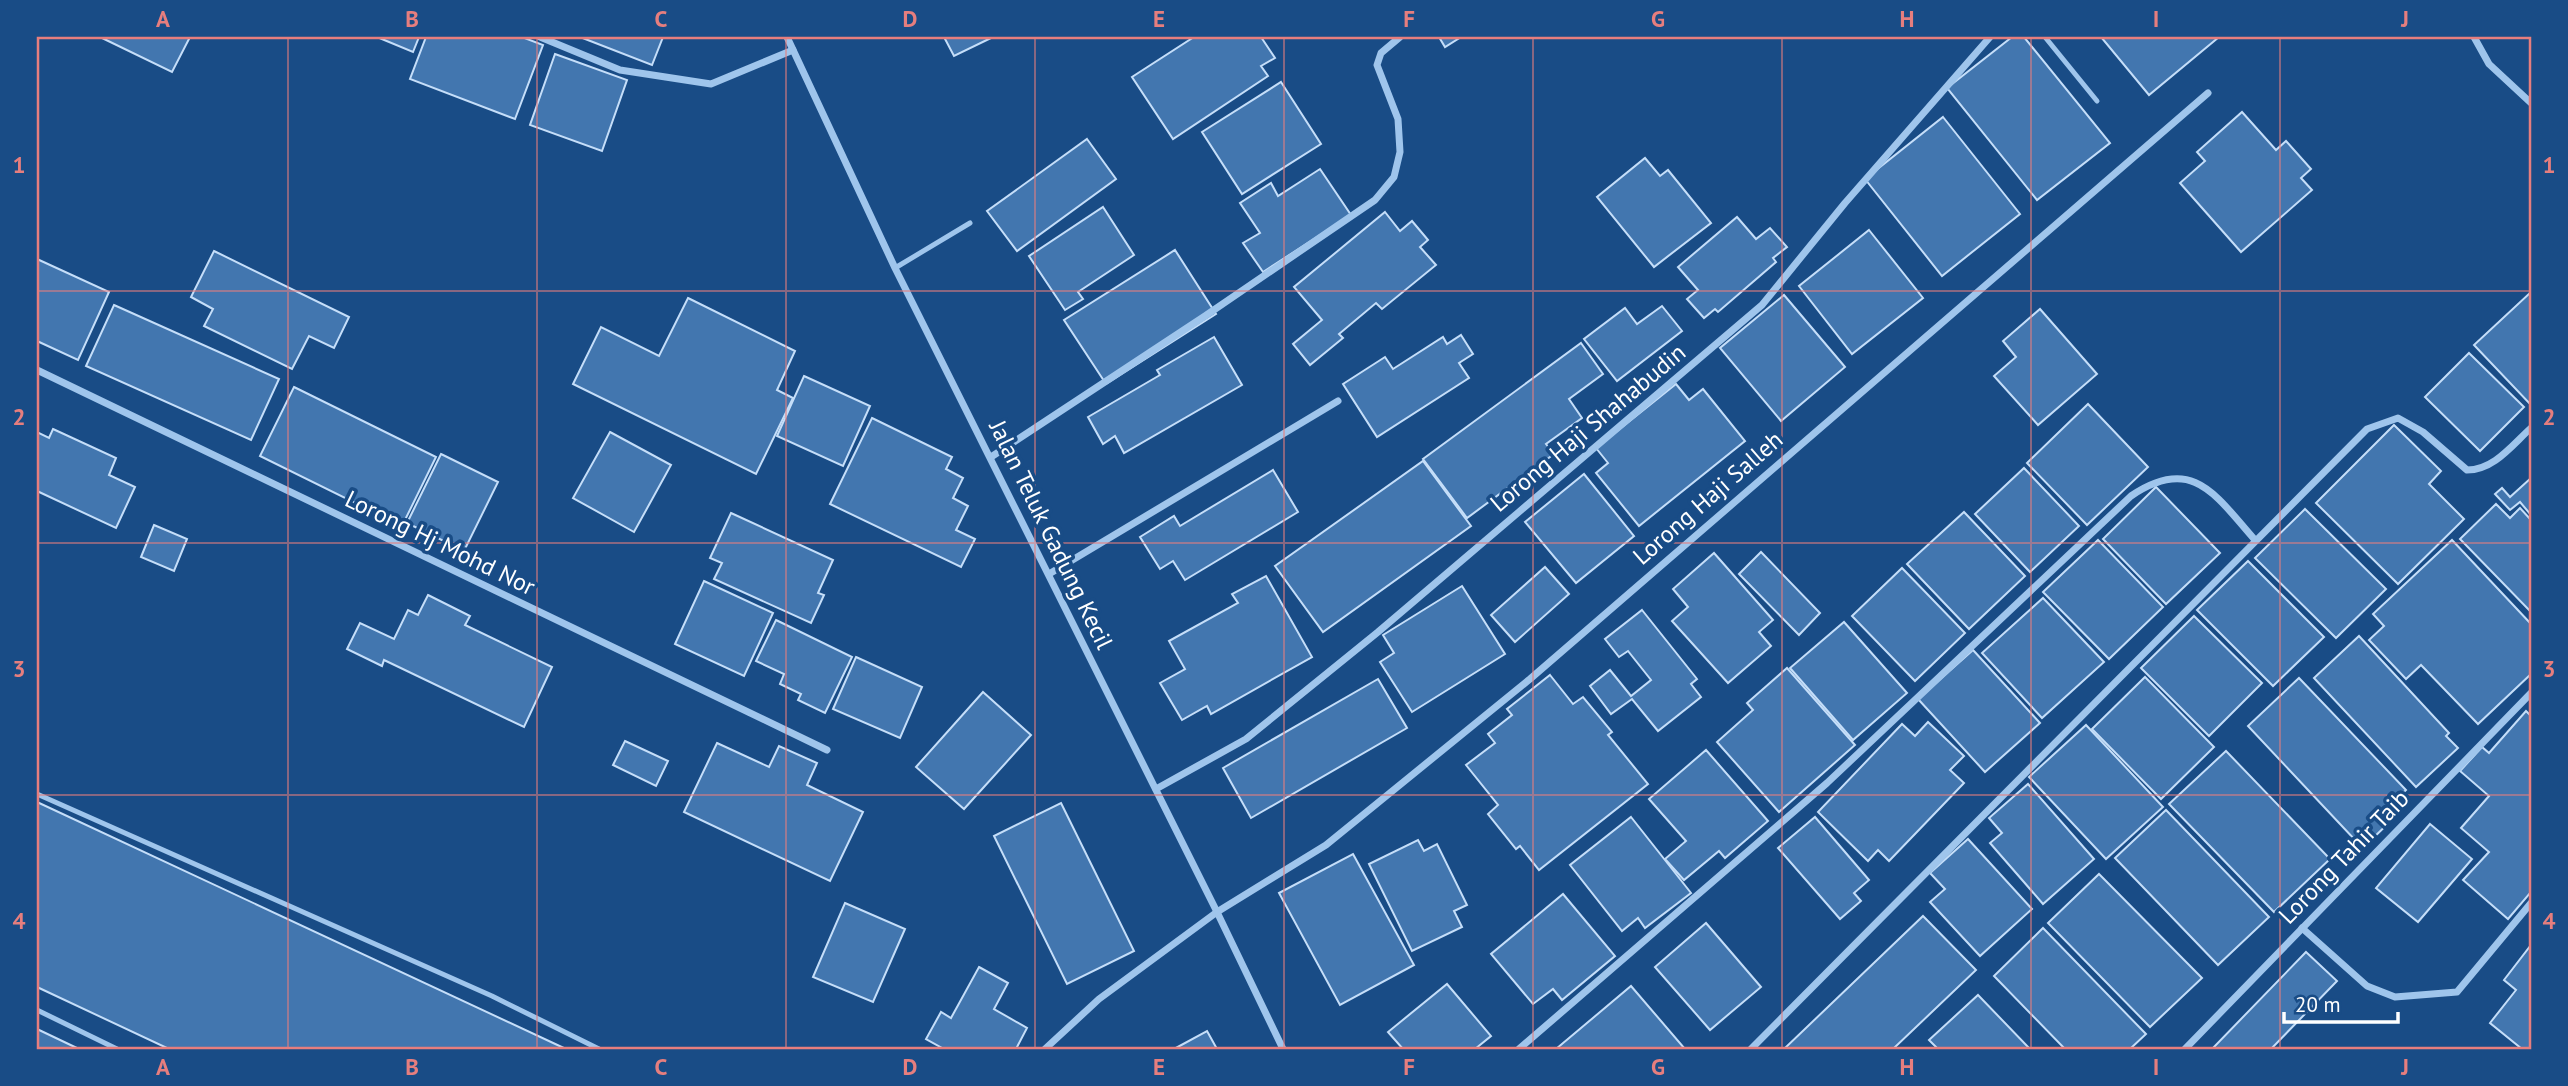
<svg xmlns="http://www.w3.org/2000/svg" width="2568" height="1086" font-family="'PT Sans',sans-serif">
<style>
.building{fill:#4276af;stroke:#c5def9;stroke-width:2}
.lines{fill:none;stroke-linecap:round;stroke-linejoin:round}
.lane{stroke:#9fc5ec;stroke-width:5}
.street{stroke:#9fc5ec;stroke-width:7}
.grid{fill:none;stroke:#e67e7e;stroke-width:2;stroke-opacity:0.55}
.labels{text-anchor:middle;stroke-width:7;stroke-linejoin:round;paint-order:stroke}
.street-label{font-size:24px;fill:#fff;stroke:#194c86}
.neatline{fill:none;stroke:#e67e7e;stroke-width:2.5}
.grid-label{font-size:23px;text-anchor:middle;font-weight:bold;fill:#e67e7e}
</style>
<rect width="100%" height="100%" fill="#194c86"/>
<g class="building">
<path d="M100,37H190L172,72Z"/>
<path d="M377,37H419L413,52Z"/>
<path d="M426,37H522L543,45L515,119L410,79Z"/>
<path d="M580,37H663L652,65Z"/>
<path d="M944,37H993L954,56Z"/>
<path d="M1194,37H1261L1275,58L1261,66L1268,76L1173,139L1132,77Z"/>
<path d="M1439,37H1461L1445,47Z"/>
<path d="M2012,37H2024L2110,143L2037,200L1947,88Z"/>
<path d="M2101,37H2219L2149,95Z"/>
<path d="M555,54L627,80L602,151L530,125Z"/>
<path d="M1281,82L1321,144L1242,194L1202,132Z"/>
<path d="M2242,112L2276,150L2286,141L2311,169L2301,178L2312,190L2241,252L2180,183L2205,161L2197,152Z"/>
<path d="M1943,117L2020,214L1942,276L1865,179Z"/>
<path d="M1087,139L1116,179L1017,251L987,211Z"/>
<path d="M1645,158L1660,176L1668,170L1711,223L1654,267L1597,197Z"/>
<path d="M1320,169L1351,215L1263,272L1243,243L1260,233L1240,203L1271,183L1278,196Z"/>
<path d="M1103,207L1134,255L1078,292L1083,299L1065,310L1029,256Z"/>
<path d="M1385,212L1400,231L1412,221L1428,240L1420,247L1436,265L1382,309L1376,303L1339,334L1343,338L1310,365L1293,344L1322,320L1294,287Z"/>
<path d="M1737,217L1756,239L1770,228L1787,247L1773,258L1776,262L1718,312L1715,309L1704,318L1687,299L1698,290L1678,267Z"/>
<path d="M1869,230L1923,298L1852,354L1799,286Z"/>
<path d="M1175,250L1216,314L1106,384L1064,320Z"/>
<path d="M214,251L349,317L334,348L309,336L292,369L204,326L213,309L191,297Z"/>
<path d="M37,259L109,292L78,360L37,341Z"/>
<path d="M2531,292V405L2474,345Z"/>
<path d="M1784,295L1845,367L1781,421L1720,348Z"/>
<path d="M688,298L795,351L777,390L793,398L756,474L573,384L601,327L659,356Z"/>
<path d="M114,305L279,379L251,440L86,366Z"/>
<path d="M1662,306L1682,331L1617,381L1584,339L1625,308L1637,324Z"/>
<path d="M2040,309L2097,374L2038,425L1994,376L2016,357L2003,341Z"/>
<path d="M1461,335L1473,354L1459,363L1469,378L1377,437L1343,384L1385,357L1393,369L1443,337L1447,344Z"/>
<path d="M1214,337L1242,385L1124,453L1115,436L1103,444L1088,417L1160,375L1157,370Z"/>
<path d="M1581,343L1603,374L1569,399L1582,418L1546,444L1554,454L1467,518L1423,459Z"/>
<path d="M2469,353L2524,407L2480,451L2425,397Z"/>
<path d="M804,376L870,406L843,466L777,436Z"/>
<path d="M1676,384L1689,400L1703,389L1745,441L1639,526L1596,473L1608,463L1596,448Z"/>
<path d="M294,387L436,457L402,526L260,456Z"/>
<path d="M2088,404L2148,467L2087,525L2027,463Z"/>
<path d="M872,418L952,457L946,469L963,478L953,498L968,506L956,530L975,539L961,567L830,504Z"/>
<path d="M2394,425L2441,471L2429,484L2464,519L2398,584L2316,503Z"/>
<path d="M53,429L116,458L109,475L135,487L116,528L37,491V432L49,438Z"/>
<path d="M610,432L671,465L634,532L573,498Z"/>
<path d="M441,454L498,482L464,551L407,523Z"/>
<path d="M1423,461L1471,526L1323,632L1275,566Z"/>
<path d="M2024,468L2079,526L2030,572L1975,514Z"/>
<path d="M1273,470L1298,512L1185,580L1173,561L1160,569L1140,537L1174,516L1180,526Z"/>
<path d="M1584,474L1634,536L1576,583L1525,522Z"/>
<path d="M2531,478V515L2520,502L2510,510L2495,494L2502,488L2510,497Z"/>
<path d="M2156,487L2220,553L2166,604L2103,539Z"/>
<path d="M2496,504L2510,518L2520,508L2531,520V612L2460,539Z"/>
<path d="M2305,509L2386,589L2336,638L2255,558Z"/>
<path d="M1964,512L2025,576L1969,629L1907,564Z"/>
<path d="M731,513L833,560L818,593L824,595L811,623L714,579L722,563L710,558Z"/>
<path d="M154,525L187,539L174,571L141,557Z"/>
<path d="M2098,540L2163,607L2109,659L2043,592Z"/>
<path d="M2452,540L2531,624V674L2478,724L2421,665L2406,679L2369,640L2384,626L2373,614Z"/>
<path d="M1761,552L1820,613L1799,635L1739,574Z"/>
<path d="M1714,553L1773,620L1759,632L1771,646L1728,683L1672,621L1688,607L1673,589Z"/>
<path d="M2248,561L2324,637L2273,686L2197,610Z"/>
<path d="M1545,567L1569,594L1515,642L1491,615Z"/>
<path d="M1902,568L1965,633L1915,681L1852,616Z"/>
<path d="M1266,576L1312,657L1211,714L1207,706L1182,720L1160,683L1185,669L1169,641L1238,603L1232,594Z"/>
<path d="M704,581L773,613L744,676L675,644Z"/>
<path d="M1462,586L1505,654L1412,712L1380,662L1394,653L1383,635Z"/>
<path d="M428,595L470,616L465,625L552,667L524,727L384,660L382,666L347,649L360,623L394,639L408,610L418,615Z"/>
<path d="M2043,598L2104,662L2042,718L1982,653Z"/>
<path d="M1642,610L1697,679L1691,684L1701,697L1658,731L1632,699L1611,714L1590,686L1610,670L1631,696L1651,680L1628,651L1619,657L1605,639Z"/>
<path d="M2194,616L2262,683L2209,736L2141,668Z"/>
<path d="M776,620L852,657L825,713L798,700L801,694L780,684L784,674L756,661Z"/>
<path d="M1844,622L1907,693L1853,740L1790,668Z"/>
<path d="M2359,636L2449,733L2446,736L2458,748L2416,787L2314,678Z"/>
<path d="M1973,650L2040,723L1985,772L1918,699Z"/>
<path d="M856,657L922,687L900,738L833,709Z"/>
<path d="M1787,668L1855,745L1779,812L1717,742L1753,710L1747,703Z"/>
<path d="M1550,675L1573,704L1583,697L1612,732L1608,735L1648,784L1539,870L1520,846L1516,849L1488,814L1498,805L1466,765L1495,743L1488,734L1512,715L1507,709Z"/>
<path d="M2145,677L2214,747L2161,799L2092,729Z"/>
<path d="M2299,678L2406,790L2388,808L2396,816L2371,840L2364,833L2356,841L2248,726Z"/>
<path d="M1378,679L1407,728L1251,818L1223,768Z"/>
<path d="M983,692L1031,735L964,809L916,767Z"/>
<path d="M2526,711L2531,716V892L2508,919L2463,880L2489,852L2461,828L2489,796L2460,771L2482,747L2489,753Z"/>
<path d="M1928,722L1964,756L1950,770L1964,783L1889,861L1878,850L1868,861L1818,812L1902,724L1915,736Z"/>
<path d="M2086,725L2163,807L2106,859L2029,777Z"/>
<path d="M625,741L668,761L656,786L613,765Z"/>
<path d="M717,743L769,767L779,746L817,763L807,785L863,812L830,881L684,812Z"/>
<path d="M1706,750L1768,821L1725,858L1719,851L1684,880L1665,859L1686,841L1649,799Z"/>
<path d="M2226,751L2330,859L2274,912L2169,804Z"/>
<path d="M2028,784L2094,859L2043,904L1990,843L2002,833L1989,818Z"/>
<path d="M37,802L566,1049H169L37,987Z"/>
<path d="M1061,803L1134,951L1067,984L994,836Z"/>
<path d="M2166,810L2269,917L2218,965L2115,858Z"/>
<path d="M1631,817L1691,893L1645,928L1638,918L1622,931L1570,865Z"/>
<path d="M1815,817L1869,880L1854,893L1861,901L1840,919L1778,848Z"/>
<path d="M2430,824L2472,859L2418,922L2376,888Z"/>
<path d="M1968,839L2032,909L1980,956L1930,902L1945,889L1930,873Z"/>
<path d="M1418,840L1424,851L1437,844L1467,905L1454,911L1462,927L1412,951L1369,864Z"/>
<path d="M1353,854L1414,965L1340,1005L1279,893Z"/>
<path d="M2099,874L2202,978L2150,1027L2048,923Z"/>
<path d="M1563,894L1615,956L1562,1000L1553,989L1533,1004L1491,954Z"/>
<path d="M845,903L905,929L873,1002L813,977Z"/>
<path d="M1923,916L1976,970L1893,1049H1784Z"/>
<path d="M1706,923L1761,987L1710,1030L1655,967Z"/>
<path d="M2043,928L2146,1034L2130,1049H2065L1994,976Z"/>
<path d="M2531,945V1049H2522L2490,1023L2516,990L2504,980Z"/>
<path d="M2306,952L2337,981L2271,1049H2212Z"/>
<path d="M979,967L1008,983L994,1009L1027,1028L1016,1049H944L926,1039L941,1012L951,1018Z"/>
<path d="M1447,984L1491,1036L1475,1049H1403L1388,1032Z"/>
<path d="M1631,986L1685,1049H1556Z"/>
<path d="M1978,995L2030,1049H1938L1929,1040Z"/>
<path d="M37,1029L79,1049H37Z"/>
<path d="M1207,1031L1217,1049H1174Z"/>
</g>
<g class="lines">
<g class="lane">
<path d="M2045,37L2097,101"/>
<path d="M895,268L970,223"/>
<path d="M37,794L492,996L599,1049"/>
<path d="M37,1010L117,1049"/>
</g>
<g class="street">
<path d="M540,37L620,70L711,84L793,50"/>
<path d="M787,37L895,268L1217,912L1283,1049"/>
<path d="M2474,37L2489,64L2531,103"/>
<path d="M37,370L827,750"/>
<path d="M991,457L1205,316L1375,200L1394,177L1400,152L1398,119L1377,65L1381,53L1400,37"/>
<path d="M1049,574L1338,401"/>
<path d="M1156,789L1246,739L1378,632L1762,305L1845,203L1990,37"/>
<path d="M2302,928L2367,986L2395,997L2457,992L2531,903"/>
<path d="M1045,1049L1099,999L1217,912L1326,845L1530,679L2208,93"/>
<path d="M1519,1049L1827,783L2131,496C2193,454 2216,496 2255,540"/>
<path d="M1751,1049L2367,429L2398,418L2423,432L2467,470C2494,470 2512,445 2531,428"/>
<path d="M2185,1049L2531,693"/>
</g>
</g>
<path class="grid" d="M288,37V1049M537,37V1049M786,37V1049M1035,37V1049M1284,37V1049M1533,37V1049M1782,37V1049M2031,37V1049M2280,37V1049M37,291H2531M37,543H2531M37,795H2531"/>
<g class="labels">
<g class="street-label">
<text transform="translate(1588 428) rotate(-40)" y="8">Lorong Haji Shahabudin</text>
<text transform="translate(1708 498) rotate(-41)" y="8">Lorong Haji Salleh</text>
<text transform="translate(1051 535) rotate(64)" y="8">Jalan Teluk Gadung Kecil</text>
<text transform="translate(440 543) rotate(26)" y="8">Lorong Hj Mohd Nor</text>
<text transform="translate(2344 857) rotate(-46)" y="8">Lorong Tahir Taib</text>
</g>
</g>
<rect width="2568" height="1086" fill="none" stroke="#194c86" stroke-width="77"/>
<path d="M2284 1012v10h114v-10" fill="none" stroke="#ffffff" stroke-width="3.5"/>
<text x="2295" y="1012" font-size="21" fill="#ffffff" stroke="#194c86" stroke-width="5" paint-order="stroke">20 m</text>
<rect x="38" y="38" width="2492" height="1010" class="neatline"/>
<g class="grid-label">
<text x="163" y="27">A</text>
<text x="412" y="27">B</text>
<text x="661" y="27">C</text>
<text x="910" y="27">D</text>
<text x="1159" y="27">E</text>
<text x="1409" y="27">F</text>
<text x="1658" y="27">G</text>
<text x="1907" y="27">H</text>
<text x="2156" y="27">I</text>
<text x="2405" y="27">J</text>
<text x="19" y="173">1</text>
<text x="2549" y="173">1</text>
<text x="19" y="425">2</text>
<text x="2549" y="425">2</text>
<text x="19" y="677">3</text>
<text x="2549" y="677">3</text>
<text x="19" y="929">4</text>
<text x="2549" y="929">4</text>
<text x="163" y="1075">A</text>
<text x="412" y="1075">B</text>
<text x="661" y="1075">C</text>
<text x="910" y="1075">D</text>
<text x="1159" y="1075">E</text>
<text x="1409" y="1075">F</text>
<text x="1658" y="1075">G</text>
<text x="1907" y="1075">H</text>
<text x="2156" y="1075">I</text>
<text x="2405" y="1075">J</text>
</g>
</svg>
